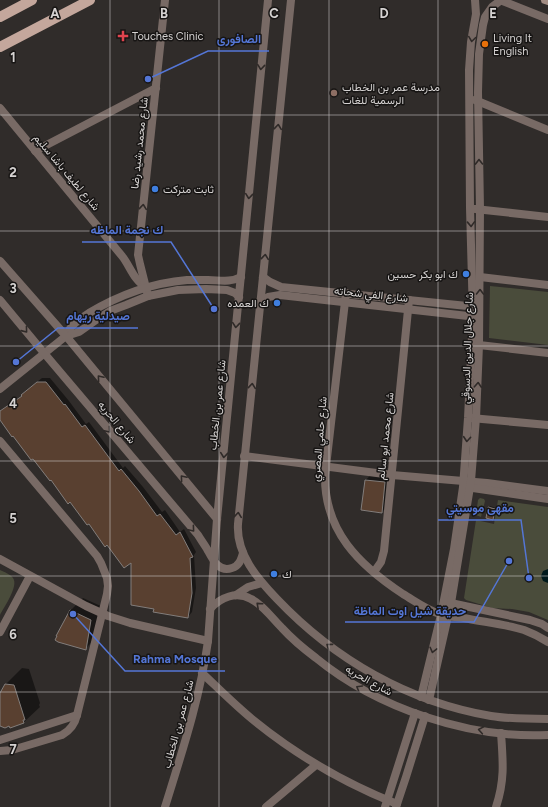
<svg xmlns="http://www.w3.org/2000/svg" width="548" height="807" font-family="Figtree,Vazirmatn,sans-serif">
<style>
.green{fill:#4a4c3b}
.water{fill:#001a1c}
.shadow{fill:#0007}
.building{fill:#594030;stroke:#827d7b}
.lines{fill:none;stroke-linecap:round;stroke-linejoin:round}
.minor{stroke:#786a65;stroke-width:8}
.tertiary{stroke:#786a65;stroke-width:8}
.secondary{stroke:#a38d84;stroke-width:8}
.primary{stroke:#c4a79c;stroke-width:10}
.oneway{stroke:#2f2a28}
.grid{fill:none;stroke:#d5d2d1;stroke-width:1;stroke-opacity:0.55}
.health-dot{fill:#e0444e;stroke:#171514;stroke-width:1.5}
.food-dot{fill:#e8710a;stroke:#171514;stroke-width:1.5}
.education-dot{fill:#8d6e63;stroke:#171514;stroke-width:1.5}
.shop-dot{fill:#3f7fe0;stroke:#171514;stroke-width:1.5}
.labels{text-anchor:middle;stroke-width:3;stroke-linejoin:round;paint-order:stroke}
.poi-label{font-size:11px;fill:#d5d2d1;stroke:#171514;text-anchor:start}
.street-label{font-size:11px;fill:#d5d2d1;stroke:#171514}
.grid-label{font-size:13px;text-anchor:middle;font-weight:bold;fill:#d5d2d1;stroke:#171514;stroke-width:3;stroke-linejoin:round;paint-order:stroke}
.leader{fill:none;stroke:#5476d6;stroke-width:1.5}
.callout-dot{fill:#5476d6;stroke:#171514;stroke-width:1.5}
.callout-label{font-size:12px;text-anchor:middle;font-weight:bold;fill:#5476d6;stroke:#171514;stroke-width:3;stroke-linejoin:round;paint-order:stroke}
</style>
<rect width="100%" height="100%" fill="#302c2a"/>
<g class="green">
<path d="M490,286L548,292V345L489,338Z"/>
<path d="M480,498L484,499L485,501L481,517L476,515L478,500Z"/>
<path d="M498,500L548,507V620L529,612L512,609L492,608L466,600L464,598L476,520L494,524Z"/>
<path d="M0,570C4,572 10,574 13,578C19,586 4,607 0,615Z"/>
</g>
<path class="water" d="M548,569V583L543,581L541,576L543,571Z"/>
<g class="shadow">
<path d="M42,378H50L69,401L86,424L89,422L123,468L125,466L143,487L162,512L165,510L180,532L184,529L196,552L194,555L196,588L192,612L188,617L155,608L132,561L90,523L0,418V412L1,410L23,395L27,390Z"/>
<path d="M374,471L393,473L390,503L382,512L363,510L366,480Z"/>
<path d="M490,506L496,508L494,518L493,519L489,508Z"/>
<path d="M83,598L103,607L98,636L85,649L57,635L71,610Z"/>
<path d="M22,668L29,669L40,703L39,705L40,707L24,722L10,725H0V695L6,684Z"/>
</g>
<g class="building">
<path d="M37,382H46L64,405L65,404L82,427L85,425L119,471L121,469L139,491L157,516L160,514L176,535L180,532L193,557L190,558L192,593L188,618L153,612L154,609L131,605V563L124,568L107,545L105,547L89,524L87,525L70,502L68,504L51,480L50,481L33,459L31,460L13,436L12,437L0,420V411L22,396L21,395Z"/>
<path d="M365,480L385,482L382,513L361,510Z"/>
<path d="M488,507L495,509L493,520L486,518Z"/>
<path d="M70,610L91,620L86,650L58,642L55,640L57,636H56Z"/>
<path d="M5,684L14,685L25,720H23L24,723L10,728L9,726L5,728L0,726V693Z"/>
</g>
<g class="lines">
<g class="minor">
<path d="M475,100L548,130"/>
<path d="M0,108L122,256C130,266 134,281 146,287"/>
<path d="M35,151L156,88"/>
<path d="M475,209L548,217"/>
<path d="M263,277L270,282L281,287L477,307"/>
<path d="M480,277L548,285"/>
<path d="M346,293L325,475C324,531 359,565 403,594C415,601 427,610 440,614C447,617 456,617 464,618C483,622 505,624 524,630C532,633 540,637 548,642"/>
<path d="M148,296L140,264L138,255L165,0"/>
<path d="M260,301L268,297L280,295L477,317"/>
<path d="M66,336C70,325 80,319 89,313C119,295 152,283 187,280C194,280 201,280 208,280C219,280 230,283 241,277"/>
<path d="M479,345L548,353"/>
<path d="M0,389L66,336L79,332L96,320L110,311L126,305L148,296L178,290L206,289L227,290L235,293L239,297"/>
<path d="M471,418L548,425"/>
<path d="M0,441L97,556L101,563L107,578L108,586L107,594L77,715C75,724 71,730 62,735L12,750L0,751"/>
<path d="M244,456L392,475L487,483L532,489L548,491"/>
<path d="M466,487L548,499"/>
<path d="M0,559L86,606L108,616L130,623L208,641"/>
<path d="M374,572L381,562L384,551L409,300"/>
<path d="M446,602L530,620L542,624L548,628"/>
<path d="M0,632L30,576"/>
<path d="M202,673C219,689 235,705 252,719C296,755 344,783 397,804"/>
<path d="M421,697L441,615L454,549L463,487L468,418L473,317L470,208L469,70L471,42L476,14L475,0"/>
<path d="M429,700L451,603L471,481L476,418L479,345L480,209L478,92L479,54L483,25L485,17L492,7L501,0"/>
<path d="M0,740L77,715"/>
<path d="M266,807L316,765"/>
<path d="M385,807L415,713"/>
<path d="M396,807L406,777L425,716"/>
<path d="M496,807C505,780 503,761 501,733"/>
</g>
<g class="tertiary">
<path d="M291,0L238,524C236,554 257,578 277,599C334,659 408,702 491,716C509,719 529,719 548,719"/>
<path d="M500,0L548,19"/>
<path d="M0,261L66,336L217,519"/>
<path d="M0,300L44,353L198,535C201,540 204,544 207,549C212,558 218,573 232,568C239,566 241,560 243,553"/>
<path d="M236,595L248,587L262,583"/>
<path d="M210,609C221,597 236,591 251,599C262,604 273,619 282,628C292,639 304,649 316,658C377,708 469,739 548,735"/>
<path d="M165,807C182,752 200,698 208,641L217,519L268,0"/>
</g>
<path class="secondary" d="M545,0L548,1"/>
<g class="primary">
<path d="M0,17L32,0"/>
<path d="M0,47L90,0"/>
</g>
</g>
<defs><path id="oneway-chevron" d="M-2-3.5L2.5 0L-2 3.5" fill="none" stroke-width="1.6" stroke-linecap="round" stroke-linejoin="round"/></defs>
<g class="oneway">
<use href="#oneway-chevron" transform="translate(472 39) rotate(98)"/>
<use href="#oneway-chevron" transform="translate(261 67) rotate(96)"/>
<use href="#oneway-chevron" transform="translate(278 127) rotate(-84)"/>
<use href="#oneway-chevron" transform="translate(479 162) rotate(-91)"/>
<use href="#oneway-chevron" transform="translate(249 196) rotate(96)"/>
<use href="#oneway-chevron" transform="translate(143 207) rotate(-84)"/>
<use href="#oneway-chevron" transform="translate(471 224) rotate(88)"/>
<use href="#oneway-chevron" transform="translate(265 257) rotate(-84)"/>
<use href="#oneway-chevron" transform="translate(480 292) rotate(-89)"/>
<use href="#oneway-chevron" transform="translate(236 325) rotate(96)"/>
<use href="#oneway-chevron" transform="translate(25 330) rotate(51)"/>
<use href="#oneway-chevron" transform="translate(100 378) rotate(-130)"/>
<use href="#oneway-chevron" transform="translate(478 385) rotate(-87)"/>
<use href="#oneway-chevron" transform="translate(252 386) rotate(-84)"/>
<use href="#oneway-chevron" transform="translate(108 430) rotate(50)"/>
<use href="#oneway-chevron" transform="translate(467 439) rotate(95)"/>
<use href="#oneway-chevron" transform="translate(224 455) rotate(96)"/>
<use href="#oneway-chevron" transform="translate(183 478) rotate(-130)"/>
<use href="#oneway-chevron" transform="translate(238 515) rotate(-84)"/>
<use href="#oneway-chevron" transform="translate(192 529) rotate(50)"/>
<use href="#oneway-chevron" transform="translate(259 605) rotate(-138)"/>
<use href="#oneway-chevron" transform="translate(329 646) rotate(-144)"/>
<use href="#oneway-chevron" transform="translate(433 650) rotate(104)"/>
<use href="#oneway-chevron" transform="translate(359 688) rotate(-150)"/>
<use href="#oneway-chevron" transform="translate(481 730) rotate(-170)"/>
</g>
<path class="grid" d="M110,0V807M219,0V807M329,0V807M438,0V807M0,115H548M0,231H548M0,346H548M0,461H548M0,576H548M0,692H548"/>
<path class="health-dot" d="M121 30h4v4h4v4h-4v4h-4v-4h-4v-4h4z"/>
<circle class="food-dot" cx="485" cy="44" r="4"/>
<circle class="education-dot" cx="334" cy="93" r="4"/>
<g class="shop-dot">
<circle cx="155" cy="189" r="4"/>
<circle cx="466" cy="274" r="4"/>
<circle cx="277" cy="303" r="4"/>
<circle cx="274" cy="574" r="4"/>
</g>
<g class="labels">
<g class="poi-label">
<text x="132" y="40">Touches Clinic</text>
<text x="493" y="42">Living It<tspan x="493" dy="13">English</tspan></text>
<text x="342" y="91">مدرسة عمر بن الخطاب<tspan x="342" dy="13">الرسمية للغات</tspan></text>
<text x="163" y="193">ثابت متركت</text>
<text x="458" y="278" text-anchor="end">ك ابو بكر حسين</text>
<text x="269" y="307" text-anchor="end">ك العمده</text>
<text x="282" y="578">ك</text>
</g>
<g class="street-label">
<text transform="translate(139 143) rotate(-84)" y="4">شارع محمد رشيد رضا</text>
<text transform="translate(67 172) rotate(50)" y="4">شارع لطيف باشا سليم</text>
<text transform="translate(371 294) rotate(6)" y="4">شارع الفي شحاته</text>
<text transform="translate(467 348) rotate(-88)" y="4">شارع جلال الدين الدسوقي</text>
<text transform="translate(217 405) rotate(-84)" y="4">شارع عمر بن الخطاب</text>
<text transform="translate(117 422) rotate(50)" y="4">شارع الحريه</text>
<text transform="translate(385 436) rotate(-84)" y="4">شارع محمد ابو سالم</text>
<text transform="translate(319 439) rotate(-85)" y="4">شارع حلمي المصري</text>
<text transform="translate(369 680) rotate(29)" y="4">شارع الحريه</text>
<text transform="translate(178 724) rotate(-75)" y="4">شارع عمر بن الخطاب</text>
</g>
</g>
<g class="grid-label">
<text x="55" y="18">A</text>
<text x="164" y="18">B</text>
<text x="274" y="18">C</text>
<text x="384" y="18">D</text>
<text x="493" y="18">E</text>
<text x="13" y="62">1</text>
<text x="13" y="177">2</text>
<text x="13" y="293">3</text>
<text x="13" y="408">4</text>
<text x="13" y="523">5</text>
<text x="13" y="639">6</text>
<text x="13" y="754">7</text>
</g>
<path class="leader" d="M148 79L208 51H269M214 309L171 242H82M16 362L58 328H138M529 578L521 520H438M509 561L474 622H345M73 614L125 671H225"/>
<g class="callout-dot">
<circle cx="148" cy="79" r="4"/>
<circle cx="214" cy="309" r="4"/>
<circle cx="16" cy="362" r="4"/>
<circle cx="529" cy="578" r="4"/>
<circle cx="509" cy="561" r="4"/>
<circle cx="73" cy="614" r="4"/>
</g>
<g class="callout-label">
<text x="239" y="43">الصافورى</text>
<text x="127" y="234">ك نجمة الماظه</text>
<text x="98" y="320">صيدلية ريهام</text>
<text x="480" y="512">مقهى موسيتي</text>
<text x="410" y="615">حديقة شيل اوت الماظة</text>
<text x="175" y="663">Rahma Mosque</text>
</g>
</svg>
